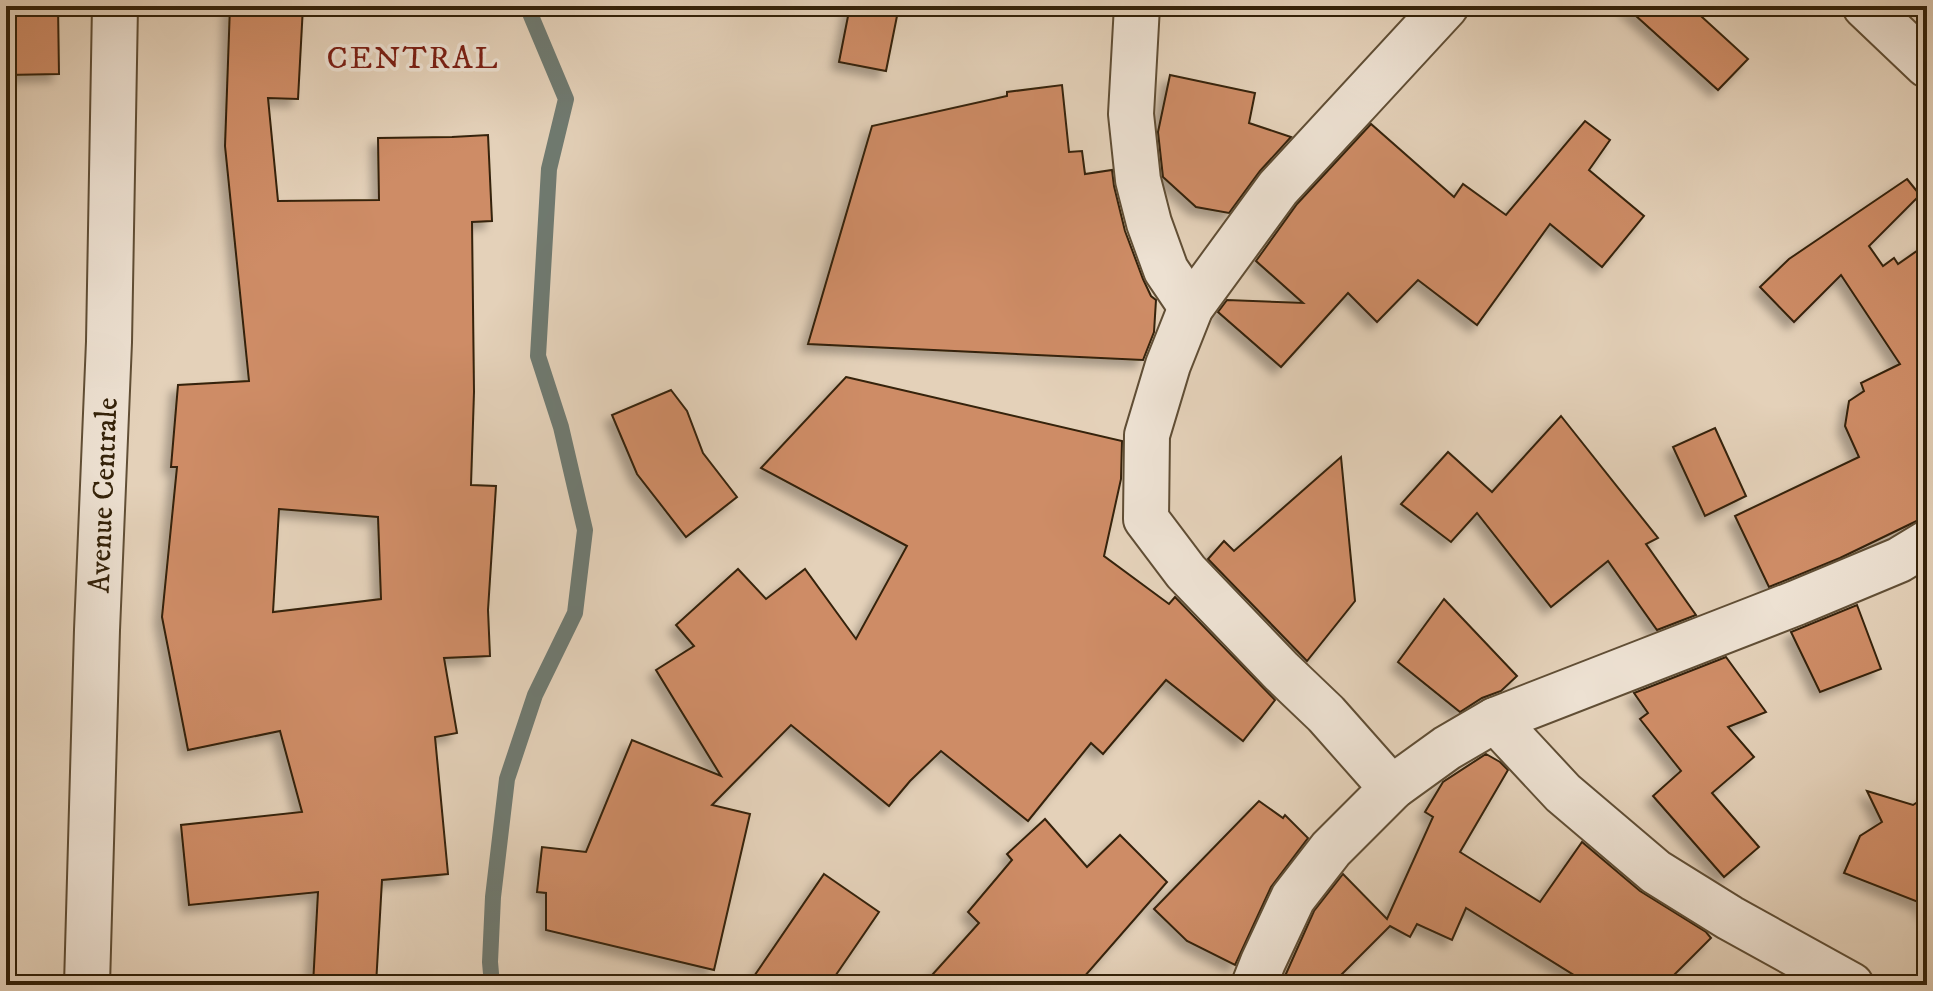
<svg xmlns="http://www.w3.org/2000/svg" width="1933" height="991" font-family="'IM FELL DW Pica',serif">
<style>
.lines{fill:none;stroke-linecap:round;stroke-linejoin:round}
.stream{stroke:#6f7a71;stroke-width:16}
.building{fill:#ce8c66;stroke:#342209;stroke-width:2;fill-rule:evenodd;filter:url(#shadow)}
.minor-casing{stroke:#604e35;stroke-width:48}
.tertiary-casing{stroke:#604e35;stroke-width:48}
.minor{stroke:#ede1d2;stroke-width:44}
.tertiary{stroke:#ede1d2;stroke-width:44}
.labels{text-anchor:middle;stroke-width:7;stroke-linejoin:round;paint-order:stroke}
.street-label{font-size:30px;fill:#342209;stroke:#ede1d2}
.neighbourhood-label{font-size:32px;letter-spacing:2px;fill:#7a1f14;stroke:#ede1d2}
</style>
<defs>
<filter id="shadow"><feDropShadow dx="-7" dy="7" stdDeviation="4" flood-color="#0004"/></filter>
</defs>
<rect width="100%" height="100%" fill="#e4d1b9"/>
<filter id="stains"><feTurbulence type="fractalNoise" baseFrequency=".0025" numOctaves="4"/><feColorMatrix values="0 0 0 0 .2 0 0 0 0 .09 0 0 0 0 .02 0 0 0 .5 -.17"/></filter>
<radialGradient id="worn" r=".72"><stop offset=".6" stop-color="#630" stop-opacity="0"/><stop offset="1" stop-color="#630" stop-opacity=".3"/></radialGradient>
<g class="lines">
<path class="stream" d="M492,985L490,962L493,897L507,779L535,695L575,613L585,530L561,427L538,356L549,169L566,99L529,11L523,6"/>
</g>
<g class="building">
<path d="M6,6H58L59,74L6,75Z"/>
<path d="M230,6H303L298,99L268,98L278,201L379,200L378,138L452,137L488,135L492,221L472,222L474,392L471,485L496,486L488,610L490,656L444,658L457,733L435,737L448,874L382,880L376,985H313L318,892L189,905L181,825L302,812L280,731L188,750L162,617L177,467H171L178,385L249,381L225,146ZM279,509L378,517L381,599L273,612Z"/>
<path d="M850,6H899L886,71L839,62Z"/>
<path d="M1625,6H1690L1748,59L1718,90Z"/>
<path d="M1170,75L1255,93L1249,123L1291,137L1260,171L1229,213L1196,207L1163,177L1158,132Z"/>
<path d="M1062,85L1069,152L1082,151L1085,174L1112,170L1114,186L1125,231L1143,279L1151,296L1156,300L1154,332L1143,360L808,344L872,126L1007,96V92Z"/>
<path d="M1585,121L1610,140L1589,170L1644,216L1602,267L1550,224L1477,325L1418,280L1377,322L1348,293L1281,367L1218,312L1227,300L1303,303L1256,261L1297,204L1371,124L1454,197L1463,184L1506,215Z"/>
<path d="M1907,179L1920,195L1869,246L1883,266L1894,258L1898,264L1927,244V516L1840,558L1769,587L1735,516L1859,457L1845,426L1849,401L1864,391L1861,383L1900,364L1841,275L1794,322L1760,287L1789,259Z"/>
<path d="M846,377L1122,441L1121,479L1104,556L1169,604L1175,597L1275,700L1243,741L1166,680L1103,754L1091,743L1028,821L941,751L910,781L889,806L791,725L712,805L750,814L714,970L546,930V893L537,892L542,847L586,852L632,740L721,776L656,670L694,646L676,625L738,569L766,599L805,569L856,639L907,546L761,468Z"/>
<path d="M671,390L687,411L703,453L737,497L686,537L637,474L612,415Z"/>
<path d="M1561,416L1658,538L1646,544L1696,615L1657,630L1608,561L1551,607L1477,513L1451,542L1401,504L1448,452L1492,492Z"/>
<path d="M1715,428L1746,496L1705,516L1673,447Z"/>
<path d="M1341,457L1355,601L1307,661L1208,559L1224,541L1234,551Z"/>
<path d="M1444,599L1517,676L1501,691L1482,698L1460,712L1398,662Z"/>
<path d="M1857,605L1881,669L1820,692L1791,632Z"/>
<path d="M1726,657L1766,712L1728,727L1754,757L1712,793L1759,847L1724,877L1653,796L1681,771L1640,719L1648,713L1634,693Z"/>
<path d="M1486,754L1500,762L1508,770L1460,852L1540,902L1582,842L1640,891L1706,932L1711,938L1664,985H1590L1466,908L1452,940L1417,924L1410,937L1390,926L1331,985H1281L1314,911L1343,874L1387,919L1433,817L1425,812L1443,782Z"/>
<path d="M1867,791L1913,805L1927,796V915L1921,903L1844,873L1860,836L1882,822Z"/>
<path d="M1259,801L1283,818L1285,815L1308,838L1271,887L1235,965L1187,941L1154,909Z"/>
<path d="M1045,819L1087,867L1120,835L1167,882L1077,985H923L979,923L968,912L1012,860L1007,854Z"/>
<path d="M824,874L879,912L829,985H748Z"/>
</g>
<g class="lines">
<g class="minor-casing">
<g id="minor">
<path d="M1137,6L1131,114L1138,180L1149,223L1166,270L1191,307"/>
<path d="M1865,6L1927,65"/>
<path d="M1495,720L1563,793L1656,872L1730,918L1851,985"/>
<path d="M1393,787L1380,775L1326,714L1281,671L1186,572L1146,519L1147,435L1168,365L1191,307L1278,188L1446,6"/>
<path d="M1254,985L1263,962L1293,898L1331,849L1393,787L1447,748L1495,720L1796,603L1899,560L1927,543"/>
</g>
</g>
<g class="tertiary-casing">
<g id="tertiary">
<path id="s1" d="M87,985L97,630L109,342L115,6"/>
</g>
</g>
<use href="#minor" class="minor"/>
<use href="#tertiary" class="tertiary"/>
</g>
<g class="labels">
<g class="street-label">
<text dy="10" stroke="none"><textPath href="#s1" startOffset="490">Avenue Centrale</textPath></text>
</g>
<g class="neighbourhood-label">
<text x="413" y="68">CENTRAL</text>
</g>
</g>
<rect width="1933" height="991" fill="none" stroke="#e4d1b9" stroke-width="32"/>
<rect x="8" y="8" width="1917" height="975" fill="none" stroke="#342209" stroke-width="4"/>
<rect x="16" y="16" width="1901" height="959" fill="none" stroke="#342209" stroke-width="2"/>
<rect width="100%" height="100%" filter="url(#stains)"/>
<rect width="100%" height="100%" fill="url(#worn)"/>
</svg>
